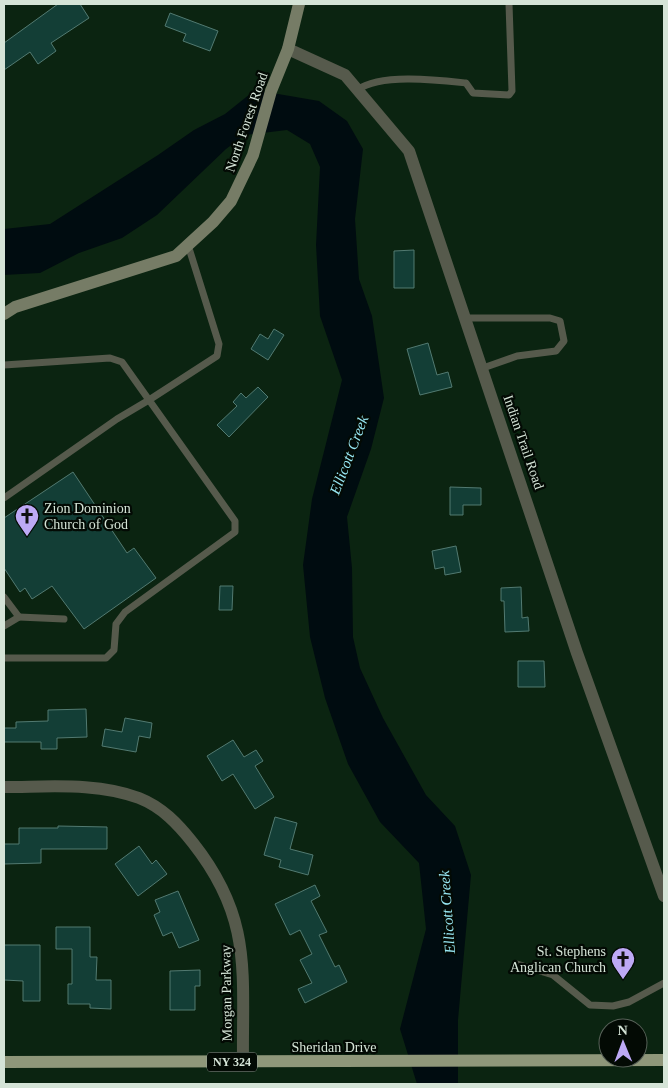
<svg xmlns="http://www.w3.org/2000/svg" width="668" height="1088" font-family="'Times New Roman',serif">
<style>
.water{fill:#000c10}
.building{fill:#133e36;stroke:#527a71}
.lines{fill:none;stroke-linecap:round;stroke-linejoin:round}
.lane{stroke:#565a4c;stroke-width:7}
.street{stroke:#565a4c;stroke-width:12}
.secondary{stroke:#767c66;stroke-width:12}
.primary{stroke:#8f977a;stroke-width:12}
.labels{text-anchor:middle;stroke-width:4.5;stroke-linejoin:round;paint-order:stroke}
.shield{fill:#030a04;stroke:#96a398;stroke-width:1}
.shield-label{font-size:12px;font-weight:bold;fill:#d5e4d7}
.street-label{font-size:14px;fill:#d5e4d7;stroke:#030a04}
.poi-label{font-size:14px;fill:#d5e4d7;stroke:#030a04;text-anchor:start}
.water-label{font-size:15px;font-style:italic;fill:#98e8f4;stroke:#030a04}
</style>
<rect width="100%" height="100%" fill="#0b2411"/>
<path class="water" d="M255,90L319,101L347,121L363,149L355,219L359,279L372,316L384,398L371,449L347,517L352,568L353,637L360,668L383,718L426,795L455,826L471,875L458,1020V1084H417L400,1029L426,929L419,863L380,822L348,764L325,698L310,637L303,565L312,499L342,380L320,316L316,245L320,167L310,144L287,130L245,135L226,149L157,215L122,238L79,253L40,273L4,275V229L50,224L158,155L194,130L225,114Z"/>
<g class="building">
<path d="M58,4H80L89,18L51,43L56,51L38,64L30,52L4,70V43Z"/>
<path d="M170,13L218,31L210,51L183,41L186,34L165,26Z"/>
<path d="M414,250V288H394V251Z"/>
<path d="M274,329L284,335L268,360L251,349L260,334L268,339Z"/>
<path d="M428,343L437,375L448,372L452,387L420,395L407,349Z"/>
<path d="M258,387L268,397L229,437L217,425L237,406L233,402L241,393L246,398Z"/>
<path d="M73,472L127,553L134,548L156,578L84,629L52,586L32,599L25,588L20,592L4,568V518Z"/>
<path d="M450,487L481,488V505H463V515H450Z"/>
<path d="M456,546L461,572L445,575L444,567L435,569L432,551Z"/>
<path d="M220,586H233L232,610H219Z"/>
<path d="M521,587L522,618L528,617L529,631L505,632L504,601H501V588Z"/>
<path d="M518,661H544L545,687H518Z"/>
<path d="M86,709L87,737L57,738V749H41V742H4V728H16V722L48,721V710Z"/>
<path d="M125,718L152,723L150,738L139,736L136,752L102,746L105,729L122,732Z"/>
<path d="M233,740L244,757L256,750L263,761L255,766L274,797L255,809L233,774L222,781L207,756Z"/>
<path d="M275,817L297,823L290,849L313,855L308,875L279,867L281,860L264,855Z"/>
<path d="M58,826L107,827V849H41V863L4,864V844H19V828H58Z"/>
<path d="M139,846L152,864L156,860L167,874L138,896L115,864Z"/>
<path d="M315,885L320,896L311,901L327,932L319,935L335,967L339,965L347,982L305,1003L298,989L312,983L300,960L312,954L300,930L290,935L275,904Z"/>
<path d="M178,891L199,940L179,948L172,932L163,936L154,915L160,912L155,900Z"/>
<path d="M56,927H90V957H97L96,980H111V1009L90,1008V1004H68V984H72V949H56Z"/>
<path d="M4,945H40V1001H23V981L4,980Z"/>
<path d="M200,970V986H195V1010H170V971Z"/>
</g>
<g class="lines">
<g class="lane">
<path d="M357,90C381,73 438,80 466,83L473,93L509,95L512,91L509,4"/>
<path d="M466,318H550L560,321L564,341L556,351L517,356L483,368"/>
<path d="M4,365L110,358L122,362L149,400L117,419L4,498"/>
<path d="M4,597L19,617L4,626"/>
<path d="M19,617L64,619"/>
<path d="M4,658H106L114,650L116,624L125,612L235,532V521L149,400L217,356L219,344L188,245"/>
<path d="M517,964L553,975L590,1005L613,1006L629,1002L664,983"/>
</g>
<g class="street">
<path d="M288,49L345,75L409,151L577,653L664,896"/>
<path d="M4,787C48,787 97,782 139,798C162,807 178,824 193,843C253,919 242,972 243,1062"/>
</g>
<path class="secondary" d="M4,314L15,307L176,256L213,222L231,201L253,155L271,91L288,49L299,4"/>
<path class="primary" d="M4,1062L664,1060"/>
</g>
<defs>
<g id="church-pin" transform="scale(1.25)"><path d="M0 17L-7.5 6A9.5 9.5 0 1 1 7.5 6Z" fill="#bda9f5" stroke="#030a04"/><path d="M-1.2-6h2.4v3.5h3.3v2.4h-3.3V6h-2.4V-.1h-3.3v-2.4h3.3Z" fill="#111"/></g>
</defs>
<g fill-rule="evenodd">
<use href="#church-pin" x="27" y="516"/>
<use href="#church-pin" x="623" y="959"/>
</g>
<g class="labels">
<rect class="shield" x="207" y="1052.5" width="50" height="19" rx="4"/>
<g class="shield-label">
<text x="232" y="1066">NY 324</text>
</g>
<g class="street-label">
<text transform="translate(246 122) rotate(-71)" y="5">North Forest Road</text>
<text transform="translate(524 442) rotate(71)" y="5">Indian Trail Road</text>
<text transform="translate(226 993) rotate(-91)" y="5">Morgan Parkway</text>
<text x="334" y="1052">Sheridan Drive</text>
</g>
<g class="poi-label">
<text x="44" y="513">Zion Dominion<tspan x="44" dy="16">Church of God</tspan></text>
<text x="606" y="956" text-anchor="end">St. Stephens<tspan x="606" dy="16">Anglican Church</tspan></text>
</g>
<g class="water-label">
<text transform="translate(349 455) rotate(-69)" y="5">Ellicott Creek</text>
<text transform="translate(447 912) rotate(-94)" y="5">Ellicott Creek</text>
</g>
</g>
<rect width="668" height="1088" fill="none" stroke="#d5e4d7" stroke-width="10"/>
<g transform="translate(623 1043) rotate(359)"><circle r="24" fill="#030a04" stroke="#576158"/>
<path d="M0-4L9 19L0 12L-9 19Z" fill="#bda9f5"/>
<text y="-8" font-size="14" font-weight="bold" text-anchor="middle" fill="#d5e4d7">N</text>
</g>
</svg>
